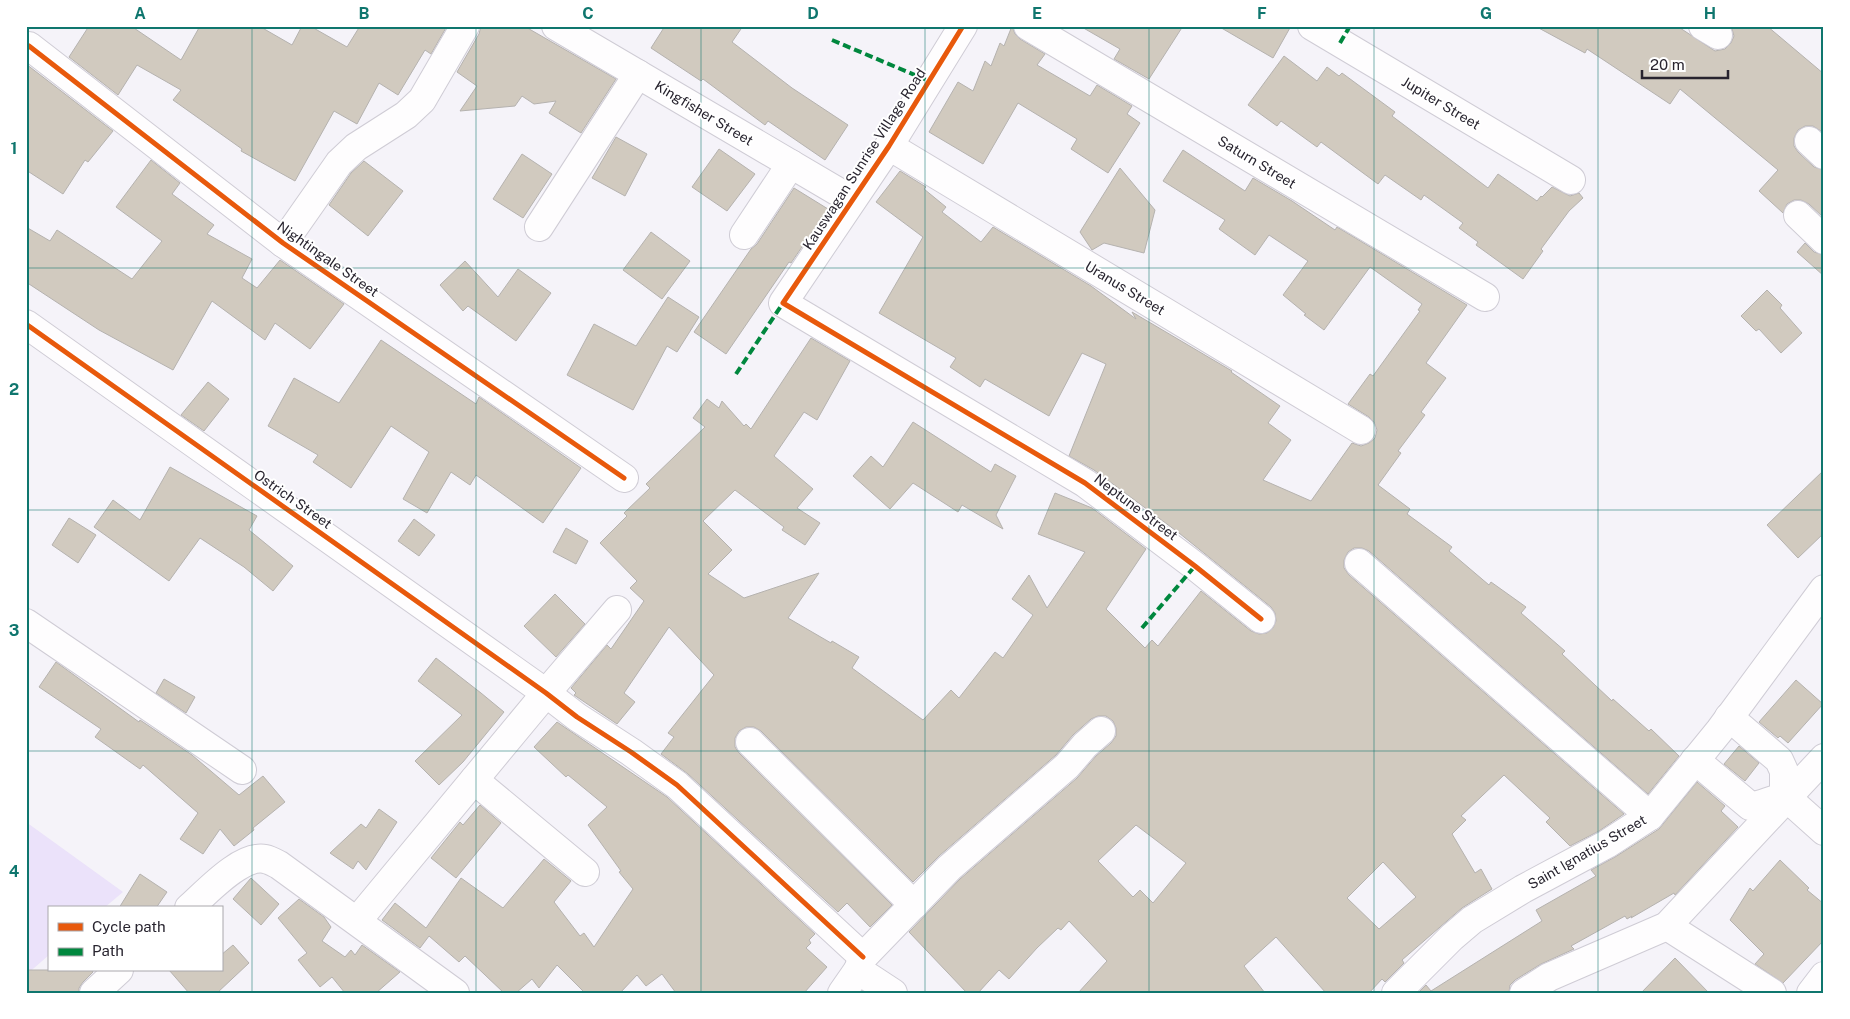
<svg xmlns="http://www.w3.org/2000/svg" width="1850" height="1019" font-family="'Public Sans',sans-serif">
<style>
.green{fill:#ebe2fa}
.building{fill:#d1cabf;stroke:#b5b2af;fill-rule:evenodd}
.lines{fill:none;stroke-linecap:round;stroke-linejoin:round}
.minor-casing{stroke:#cfccd5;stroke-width:30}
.minor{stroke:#fefdfe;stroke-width:28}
.quiet{stroke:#00873e;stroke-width:4;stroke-dasharray:8 4;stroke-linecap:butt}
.cycleway-casing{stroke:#fff;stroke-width:8}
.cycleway{stroke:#e8590c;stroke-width:5}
.grid{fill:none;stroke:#0f766e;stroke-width:1;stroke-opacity:0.55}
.labels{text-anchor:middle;stroke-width:4;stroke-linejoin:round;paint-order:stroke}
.street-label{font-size:14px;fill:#28242f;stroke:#fff}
.neatline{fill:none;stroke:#0f766e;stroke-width:2}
.grid-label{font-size:16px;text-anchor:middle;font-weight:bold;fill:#0f766e}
</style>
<rect width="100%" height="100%" fill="#f5f3f9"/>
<path class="green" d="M26,822L123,892L104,908H49V955L26,975Z"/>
<g class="building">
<path d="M89,26H131L181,60L200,26H259L292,45L302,26H310L347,47L360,26H447L431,54L425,50L398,95L379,83L357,124L334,111L295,181L241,151L242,149L173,100L181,90L137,65L118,95L69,57Z"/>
<path d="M481,26H524L616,79L581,133L549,113L556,101L534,104L522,96L515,106L460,111L477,86L457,72L479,34Z"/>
<path d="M665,26H743L732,42L792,88L848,125L825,160L768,121L765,125L703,79L701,81L651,48Z"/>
<path d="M1012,26L1015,34L1020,39L1045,54L1037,65L1090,96L1097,85L1132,106L1127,114L1140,123L1108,173L1071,149L1077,139L1018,103L983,164L929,132L958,82L973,91L985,61L991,66L1000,43L1004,46Z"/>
<path d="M1080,26H1183L1149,79L1114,59L1120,49Z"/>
<path d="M1218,26H1291L1273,58Z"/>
<path d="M1535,26H1677L1715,51L1725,49L1731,43L1734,36L1732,29L1735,26H1767L1824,74V133L1813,126H1805L1798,130L1794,138V146L1798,152L1814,167L1824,170V218L1809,204L1801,200H1794L1787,204L1783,213L1759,191L1778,170L1680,89L1670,104L1587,49L1585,53Z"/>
<path d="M1284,56L1317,81L1327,67L1339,76L1342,73L1395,112L1392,116L1488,188L1498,174L1537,201L1541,196L1542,197L1552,187L1570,196L1579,193L1583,198L1569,211L1541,249L1543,251L1523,279L1476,245L1478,242L1459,228L1463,223L1424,195L1421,200L1385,175L1378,184L1321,142L1317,147L1281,121L1277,126L1248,105Z"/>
<path d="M26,64L113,131L88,162L85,160L63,194L26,170Z"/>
<path d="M616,137L647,154L625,196L592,178Z"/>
<path d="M719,149L755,174L727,211L692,187Z"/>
<path d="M1183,150L1245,191L1253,178L1292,201L1335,230L1337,227L1467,305L1426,363L1446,378L1421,412L1425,415L1398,451L1401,453L1378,485L1410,509L1407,514L1452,547L1449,551L1489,585L1491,582L1526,607L1521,613L1565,651L1562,654L1612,701L1613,699L1649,731L1651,729L1679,756L1648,794L1369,551L1362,548H1354L1348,552L1344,560V568L1349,575L1624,814L1599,831L1570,846L1546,822L1550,818L1504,775L1461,816L1466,820L1452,834L1475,873L1481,869L1492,889L1462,908L1402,960L1404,963L1385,982L1382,979L1369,993H1326L1276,937L1244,966L1265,993H1078L1107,961L1069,921L1061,930L1058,928L1037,948L1009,979L999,970L978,993H967L909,932L960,879L1077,778L1096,756L1111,743L1116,736V728L1113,721L1106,716H1098L1091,719L1073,735L1056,755L939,856L913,882L761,731L754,727H746L739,731L735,738V747L739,753L892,905L870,927L847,903L838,912L688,774L661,754L674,737L668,733L714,675L669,627L624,693L635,702L617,724L574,695L576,693L571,688L607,645L611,649L644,601L630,588L637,581L600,543L627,516L624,513L650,488L646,484L705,427L693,418L707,399L719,408L722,401L744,426L746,424L751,429L811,338L850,361L817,420L804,412L774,456L813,489L797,508L820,523L805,545L782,530L784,527L735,490L703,521L732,550L708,574L744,598L819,573L788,618L831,643L832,641L859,657L852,668L923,720L951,690L959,698L995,652L1003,658L1033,615L1012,599L1029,575L1047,608L1085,552L1038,534L1055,493L1092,508L1146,549L1106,609L1145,648L1152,640L1158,646L1201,591L1251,631L1259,634L1267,633L1273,628L1276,621L1275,613L1271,607L1179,533L1094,470L1069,456L1106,364L1082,353L1049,416L985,379L980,387L950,367L956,358L879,313L923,237L876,202L900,171L926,187L924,189L946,207L942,212L981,242L993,227L1091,286L1136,319L1132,312L1232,371L1231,372L1280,406L1268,423L1291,440L1263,480L1311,501L1352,443L1361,446L1369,443L1375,438L1377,430L1374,422L1369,417L1348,404L1370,374L1373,376L1420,311L1418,310L1422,304L1370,267L1324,330L1304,315L1306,314L1283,295L1308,261L1269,235L1255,255L1219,229L1225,220L1163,181ZM1136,825L1186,863L1153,903L1140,890L1133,897L1098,861ZM1383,862L1416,897L1379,929L1347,898Z"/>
<path d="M522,154L552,174L523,218L493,199Z"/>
<path d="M151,160L180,183L172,194L214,225L207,234L252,259L242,278L257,288L280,260L344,304L310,349L275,323L265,340L212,301L173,370L99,330L26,282V227L50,241L57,230L132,279L162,241L116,207Z"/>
<path d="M364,161L403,191L368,236L329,205L351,173Z"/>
<path d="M1120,168L1155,210L1144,253L1104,243L1092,250L1080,232Z"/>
<path d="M794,188L828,209L791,263L789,262L726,354L694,332L751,249L757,244Z"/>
<path d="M651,232L690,261L662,299L623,270Z"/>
<path d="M1805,243L1814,252L1824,255V276L1797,252Z"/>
<path d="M465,261L498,297L518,269L551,293L516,341L468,306L463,311L440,285Z"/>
<path d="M1767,290L1782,305L1780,308L1802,333L1781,353L1759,329L1756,331L1741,316Z"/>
<path d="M668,297L699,317L677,352L667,346L633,410L567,375L594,324L636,346Z"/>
<path d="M381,340L476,404L479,397L581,468L543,523L476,475L470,485L451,472L427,513L403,499L429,452L391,426L351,488L313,462L318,455L268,426L294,378L339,403Z"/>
<path d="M208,382L229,399L204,431L181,415Z"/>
<path d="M913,422L991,472L995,464L1016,476L996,515L1003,529L962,505L958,512L913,483L890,509L853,476L871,456L883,467Z"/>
<path d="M170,467L257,516L249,530L293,566L273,591L244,567L200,538L169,581L94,527L113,500L140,520Z"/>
<path d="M1824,470V533L1798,558L1767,525Z"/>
<path d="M69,518L96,535L78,563L52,545Z"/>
<path d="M414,519L435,535L419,556L398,541Z"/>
<path d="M566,528L588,541L576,564L553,552Z"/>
<path d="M555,594L585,624L556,657L524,626Z"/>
<path d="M436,658L481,693L504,712L463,762L439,785L415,761L462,715L418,681Z"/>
<path d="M56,662L139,722L140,720L192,755L239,795L263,776L285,802L253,828L254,830L234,846L220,829L203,854L180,839L198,813L143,765L140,769L95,737L101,729L39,687Z"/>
<path d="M164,679L195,697L186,713L156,693Z"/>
<path d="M1796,680L1823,704L1788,743L1780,736L1778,738L1759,722Z"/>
<path d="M557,722L667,797L815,934L809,940L811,943L806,948L827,967L804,993H676L662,974L646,986L637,975L620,993H585L557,965L539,988L532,979L516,993H504L465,956L459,962L429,936L420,948L382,920L395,903L426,928L461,878L503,908L544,859L571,881L554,902L580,936L584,933L594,947L633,889L619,872L621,871L588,825L607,807L568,775L566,777L534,747Z"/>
<path d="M1739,746L1759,763L1745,781L1724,764Z"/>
<path d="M1697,782L1725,806L1721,811L1738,827L1675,895L1674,893L1631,918L1632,916L1627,919L1625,916L1571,946L1574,949L1541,964L1515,980L1510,985L1509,993H1418L1426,985L1431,991L1542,921L1536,910L1596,876L1591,870L1615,857L1659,829Z"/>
<path d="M480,805L501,823L456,878L431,858L460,822L463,825Z"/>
<path d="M379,809L397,822L366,870L358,861L353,869L330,853L361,824L366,828Z"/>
<path d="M1780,860L1809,888L1807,890L1824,904V940L1783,983L1755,964L1764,954L1730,920L1750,888L1753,891Z"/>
<path d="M140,874L167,892L156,908H119Z"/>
<path d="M251,878L279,904L261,925L233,899Z"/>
<path d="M299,899L324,917L331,927L322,941L345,957L351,950L355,955L362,945L400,972L376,993H345L332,977L320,987L298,960L307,953L278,918Z"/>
<path d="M233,945L249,963L217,993H189L169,970H221V955Z"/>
<path d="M1675,958L1709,993H1641Z"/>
<path d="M26,970H92L93,972L83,982L79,988V993H26Z"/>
</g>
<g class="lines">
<g class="minor-casing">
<g id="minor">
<path d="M556,26L852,200"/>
<path d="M963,26L889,146L783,303L1085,483L1195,566L1261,619"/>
<path d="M1028,26L1485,297"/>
<path d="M1312,26L1571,180"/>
<path d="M1703,26L1718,35"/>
<path d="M29,46L283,243L624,478"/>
<path d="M1809,141L1824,155"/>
<path d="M889,146L1361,430"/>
<path d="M1798,215L1824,240"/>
<path d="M539,227L638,74"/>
<path d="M744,235L791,164"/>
<path d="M283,243L339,163L356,147L406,115L422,100L465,26"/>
<path d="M26,324L546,693L577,717L631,752L677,785L863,957"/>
<path d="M1359,563L1650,816"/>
<path d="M26,623L242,770"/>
<path d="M1729,717L1779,760L1784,771V789L1787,798L1824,831"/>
<path d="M750,742L914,905"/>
<path d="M1695,760L1750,806C1763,806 1774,797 1787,798"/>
<path d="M474,780L585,872"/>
<path d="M189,908C206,893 241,854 265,859C270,860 275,863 279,865L455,993"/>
<path d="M357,921L546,693L617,610"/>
<path d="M1667,926L1772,993"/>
<path d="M858,970L893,993"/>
<path d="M94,993L119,970"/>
<path d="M842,993L858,970L863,957L949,868L1067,766L1085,745L1101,731"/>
<path d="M1396,993L1452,937L1472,920L1523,889L1607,844L1650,816L1720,730L1824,589"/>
<path d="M1524,993L1549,977L1667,926L1824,758"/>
<path d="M1811,993L1824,976"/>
</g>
</g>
<use href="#minor" class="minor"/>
<g class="quiet">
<path d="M832,40L929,81"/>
<path d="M1340,43L1350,26"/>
<path d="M736,374L783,303"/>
<path d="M1142,628L1195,566"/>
</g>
<g class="cycleway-casing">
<g id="cycleway">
<path d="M963,26L889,146L783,303L1085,483L1195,566L1261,619"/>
<path d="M29,46L283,243L624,478"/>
<path d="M26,324L546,693L577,717L631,752L677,785L863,957"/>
</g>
</g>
<use href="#cycleway" class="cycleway"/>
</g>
<path class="grid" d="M252,26V993M476,26V993M701,26V993M925,26V993M1149,26V993M1374,26V993M1598,26V993M26,268H1824M26,510H1824M26,751H1824"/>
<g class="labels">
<g class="street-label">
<text transform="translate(1441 103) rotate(31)" y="5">Jupiter Street</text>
<text transform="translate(704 113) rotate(31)" y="5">Kingfisher Street</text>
<text transform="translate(864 159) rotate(-57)" y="5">Kauswagan Sunrise Village Road</text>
<text transform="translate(1257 162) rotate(31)" y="5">Saturn Street</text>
<text transform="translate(328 259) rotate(35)" y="5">Nightingale Street</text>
<text transform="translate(1125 288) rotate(31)" y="5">Uranus Street</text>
<text transform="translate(293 499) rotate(35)" y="5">Ostrich Street</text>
<text transform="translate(1136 507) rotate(37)" y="5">Neptune Street</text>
<text transform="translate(1587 852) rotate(-30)" y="5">Saint Ignatius Street</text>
</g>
</g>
<rect width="1850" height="1019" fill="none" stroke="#ffffff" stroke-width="55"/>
<rect x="48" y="906" width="175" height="65" fill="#ffffff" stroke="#a9a7ac"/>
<rect x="58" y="923" width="25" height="8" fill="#e8590c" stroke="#a9a7ac"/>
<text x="92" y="932" font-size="15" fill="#28242f">Cycle path</text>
<rect x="58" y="948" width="25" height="8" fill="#00873e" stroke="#a9a7ac"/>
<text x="92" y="956" font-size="15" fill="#28242f">Path</text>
<path d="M1642 70v8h86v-8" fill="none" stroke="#28242f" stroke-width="2.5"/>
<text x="1650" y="70" font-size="15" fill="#28242f" stroke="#ffffff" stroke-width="4" paint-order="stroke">20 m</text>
<rect x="28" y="28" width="1794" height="964" class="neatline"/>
<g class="grid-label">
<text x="140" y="19">A</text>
<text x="364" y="19">B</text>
<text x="588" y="19">C</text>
<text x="813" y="19">D</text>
<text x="1037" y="19">E</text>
<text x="1262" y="19">F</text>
<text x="1486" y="19">G</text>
<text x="1710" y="19">H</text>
<text x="14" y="154">1</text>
<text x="14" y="395">2</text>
<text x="14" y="636">3</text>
<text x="14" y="877">4</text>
</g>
</svg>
